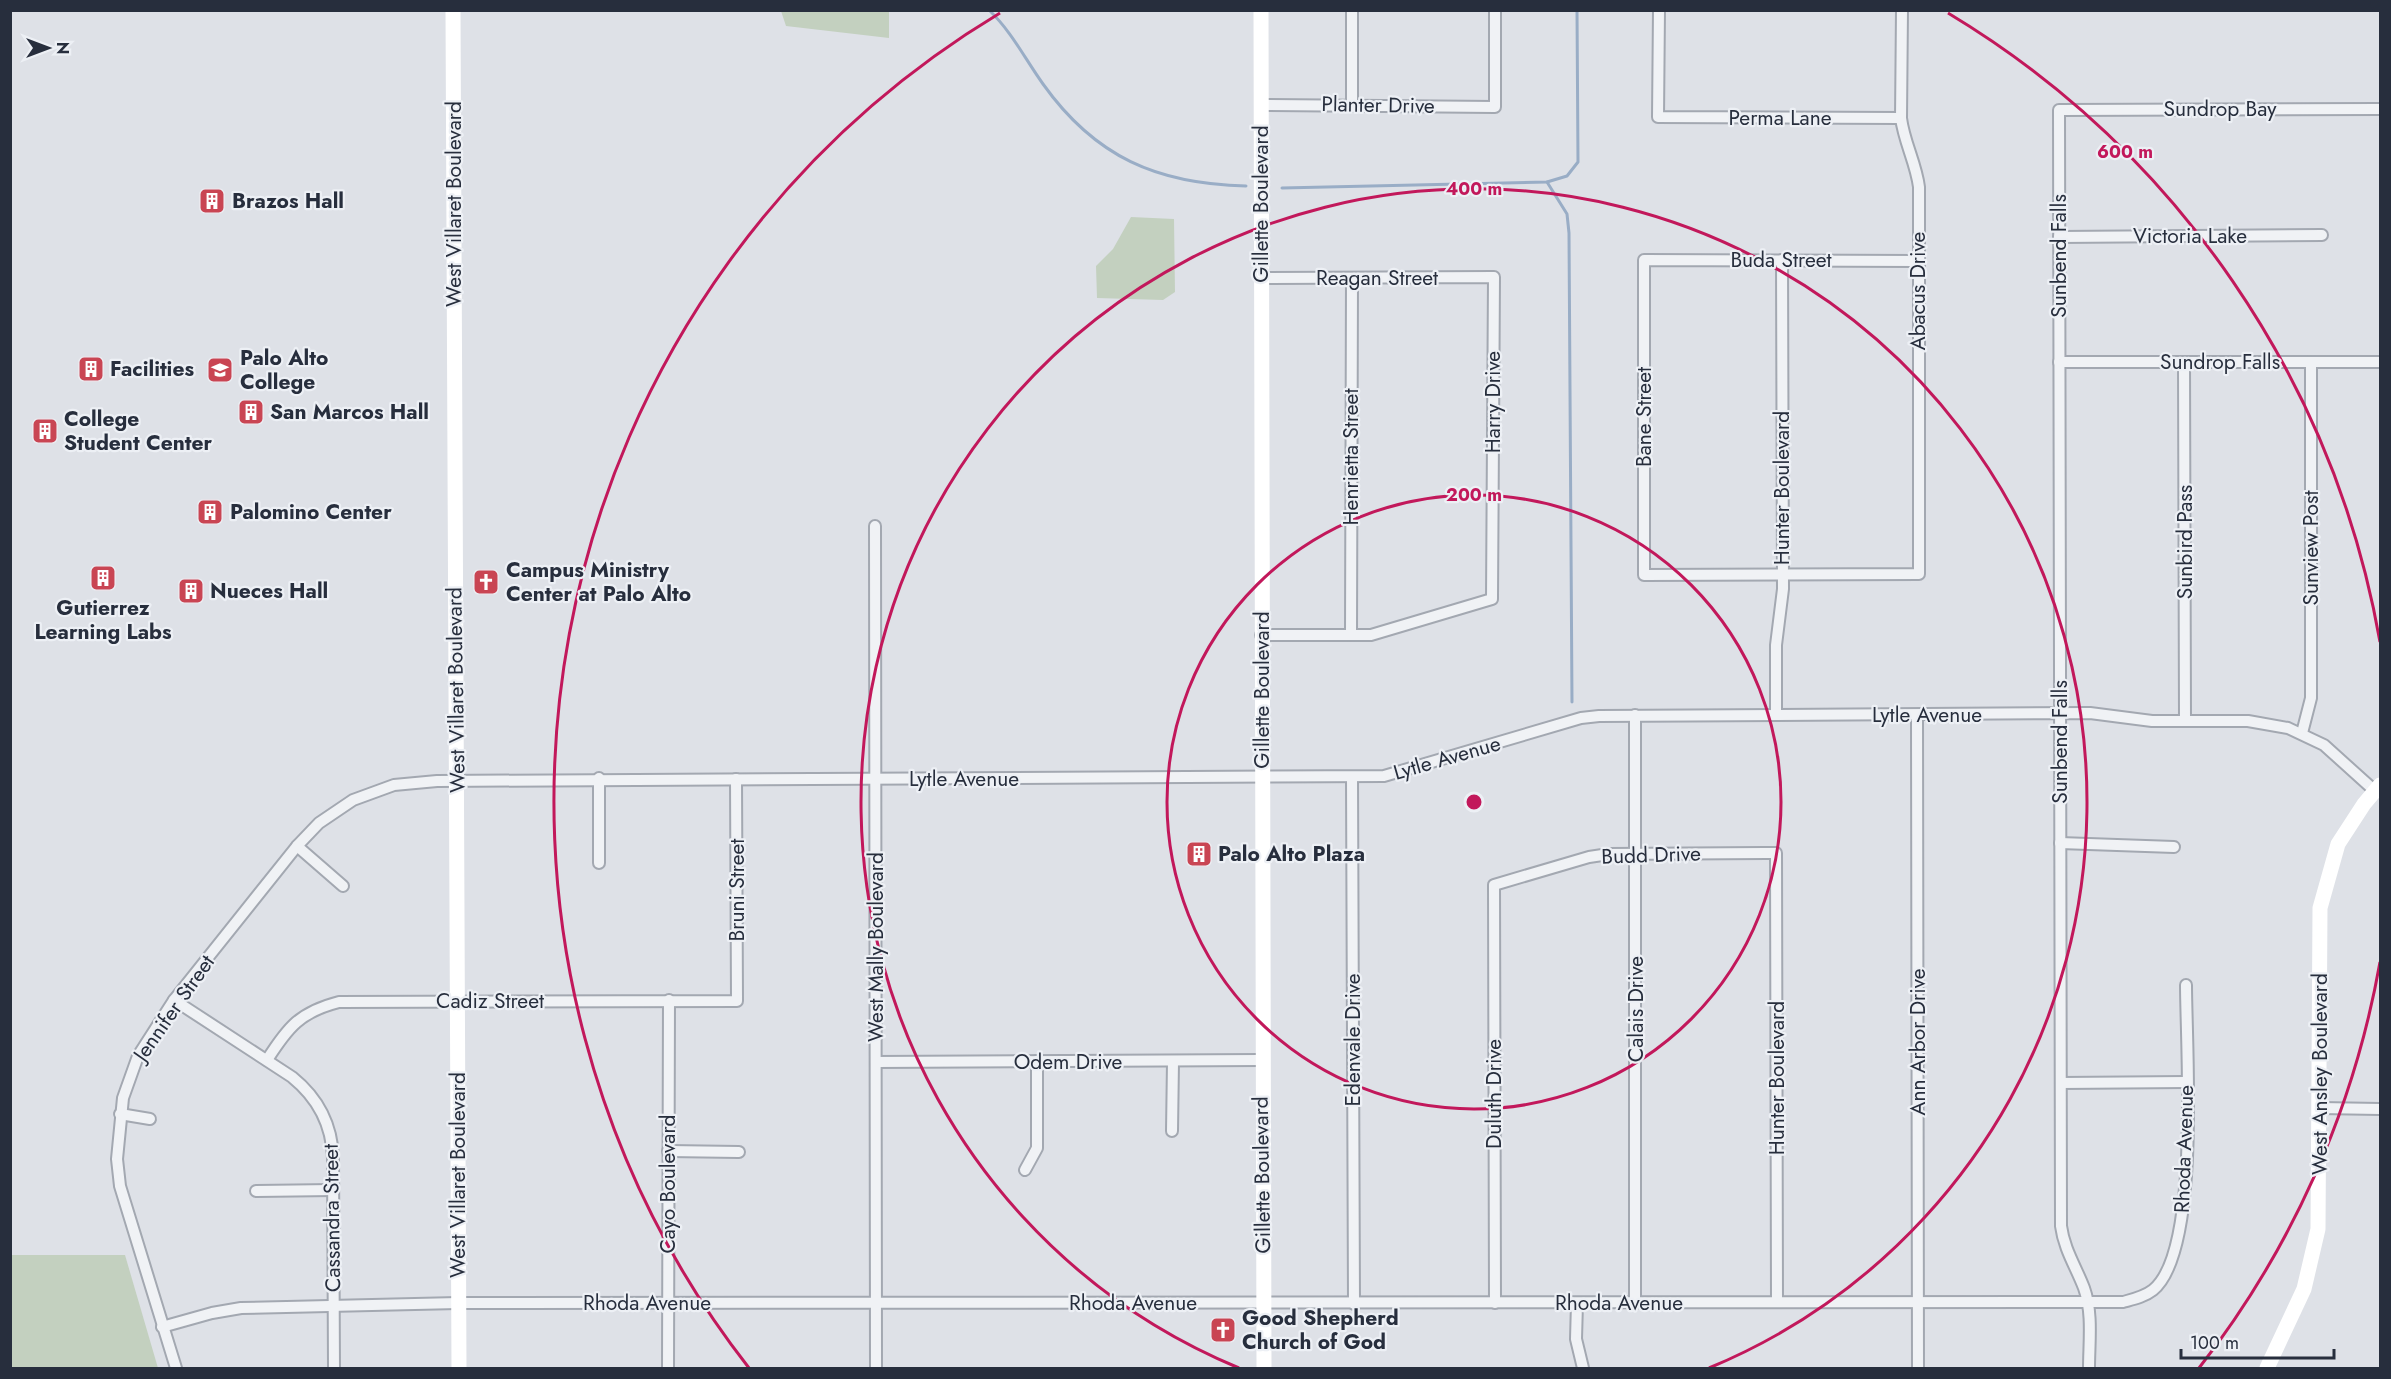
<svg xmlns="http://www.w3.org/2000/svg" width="2391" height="1379" font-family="Jost,sans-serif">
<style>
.green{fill:#c3d0bf}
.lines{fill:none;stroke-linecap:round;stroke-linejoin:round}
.stream{stroke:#99adc6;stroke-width:3}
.street-casing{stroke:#a3a8b1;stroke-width:14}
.street{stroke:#f0f2f5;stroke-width:10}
.secondary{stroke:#fff;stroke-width:15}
.ring{fill:none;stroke:#c2185b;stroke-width:3}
.labels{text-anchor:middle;stroke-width:4.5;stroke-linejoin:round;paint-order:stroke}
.street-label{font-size:21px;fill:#272e3d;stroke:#edf0f5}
.poi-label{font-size:21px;font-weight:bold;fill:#272e3d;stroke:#edf0f5;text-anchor:start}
.centre{fill:#c2185b;stroke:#edf0f5;stroke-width:3}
.ring-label{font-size:18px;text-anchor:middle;font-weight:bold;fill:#c2185b;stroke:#edf0f5;stroke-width:4.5;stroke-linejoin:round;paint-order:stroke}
</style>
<rect width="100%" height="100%" fill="#dee1e7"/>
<g class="green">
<path d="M781,11H889V38L786,26Z"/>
<path d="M1131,217L1174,219L1175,292L1163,300L1097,298L1096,266L1113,249Z"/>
<path d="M10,1255H125L158,1368H11Z"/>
</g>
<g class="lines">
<g class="stream">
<path d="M989,10C1012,32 1025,59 1043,84C1095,157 1157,184 1246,186"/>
<path d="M1547,182L1567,214L1569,233L1572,702"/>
<path d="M1282,188L1547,182L1567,176L1578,162L1577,10"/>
</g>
<g class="street-casing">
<g id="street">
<path d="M1352,10V104"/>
<path d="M1659,10L1658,117L1901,118"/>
<path d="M1902,10L1901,118C1904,142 1916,163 1919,187V574L1644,575V260L1918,261"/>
<path d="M1261,105L1495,107V10"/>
<path d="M2059,237L2322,235"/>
<path d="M1261,278L1494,277L1492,599L1371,635H1261"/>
<path d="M2059,362H2380"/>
<path d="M2184,362L2185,721"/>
<path d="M875,526L876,1368"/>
<path d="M1351,635L1352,278"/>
<path d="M1635,715V1303"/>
<path d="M1776,715V645L1783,589L1782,260"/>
<path d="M1917,715L1918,1368"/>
<path d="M2302,733L2311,698V362"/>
<path d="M1352,777L1354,1304"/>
<path d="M599,778V863"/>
<path d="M2060,843L2174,847"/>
<path d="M297,846L343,886"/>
<path d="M174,1000L292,1077C318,1098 332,1124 333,1158L334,1368"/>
<path d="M267,1060C288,1027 300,1012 339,1002L737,1001L736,779"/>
<path d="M876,1062L1261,1060"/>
<path d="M2061,1083L2186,1082"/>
<path d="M2320,1108L2380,1109"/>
<path d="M120,1114L150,1119"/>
<path d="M1172,1131L1173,1062"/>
<path d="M668,1151L739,1152"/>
<path d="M1025,1170L1037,1148V1061"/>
<path d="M256,1191L333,1190"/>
<path d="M1495,1303L1494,885L1589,857L1609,854L1766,853H1776L1777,1302"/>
<path d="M1577,1303L1576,1339L1583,1368"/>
<path d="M162,1327L212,1313L241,1308L458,1303L2123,1302C2134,1299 2144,1297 2153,1290C2201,1251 2186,1048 2186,985"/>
<path d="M176,1368L120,1186L117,1159L123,1098L138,1056L174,1000L297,846L319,823L353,800L394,785L437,781L1384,776L1581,718L1599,716L2090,713L2152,721H2248L2288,728L2324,745L2375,791"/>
<path d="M668,1368L669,1000"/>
<path d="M2089,1368C2089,1343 2093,1313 2084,1288C2076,1267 2064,1249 2061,1226L2059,110L2380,109"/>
</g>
</g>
<use href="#street" class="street"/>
<g class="secondary">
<path d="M453,10L459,1368"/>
<path d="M1261,10L1264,1368"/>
<path d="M2267,1368L2304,1289L2318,1229L2320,908L2338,844L2364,804L2380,785"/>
</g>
</g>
<g class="ring">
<circle cx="1474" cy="802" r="307"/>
<path d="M1239 1368A613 613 0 1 1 1709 1368"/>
<path d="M2380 962A920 920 0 0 1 2199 1368M749 1368A920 920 0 0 1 1000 13M1948 13A920 920 0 0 1 2380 642"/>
</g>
<defs>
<g id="building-square" transform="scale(1.35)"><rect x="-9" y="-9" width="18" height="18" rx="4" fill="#c94553" stroke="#edf0f5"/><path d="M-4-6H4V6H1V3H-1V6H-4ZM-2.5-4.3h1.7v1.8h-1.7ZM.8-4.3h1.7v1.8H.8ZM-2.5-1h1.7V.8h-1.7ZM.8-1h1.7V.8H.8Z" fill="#fff"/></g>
<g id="university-square" transform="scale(1.35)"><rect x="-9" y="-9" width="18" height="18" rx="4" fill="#c94553" stroke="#edf0f5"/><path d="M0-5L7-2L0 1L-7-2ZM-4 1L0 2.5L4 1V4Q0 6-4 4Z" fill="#fff"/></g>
<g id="church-square" transform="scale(1.35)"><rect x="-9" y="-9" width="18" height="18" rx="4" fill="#c94553" stroke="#edf0f5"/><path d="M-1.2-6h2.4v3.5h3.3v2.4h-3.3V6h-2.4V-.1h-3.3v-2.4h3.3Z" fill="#fff"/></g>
</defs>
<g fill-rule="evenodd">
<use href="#building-square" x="212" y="201"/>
<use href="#building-square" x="91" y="369"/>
<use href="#university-square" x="220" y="370"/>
<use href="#building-square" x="251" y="412"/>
<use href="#building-square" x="45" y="431"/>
<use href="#building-square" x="210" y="512"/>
<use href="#building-square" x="103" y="578"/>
<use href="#church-square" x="486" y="582"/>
<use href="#building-square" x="191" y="591"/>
<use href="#building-square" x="1199" y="854"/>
<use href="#church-square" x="1223" y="1330"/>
</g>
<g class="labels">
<g class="street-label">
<text transform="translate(1378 105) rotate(1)" y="7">Planter Drive</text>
<text x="2220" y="116">Sundrop Bay</text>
<text x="1780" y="125">Perma Lane</text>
<text transform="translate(454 204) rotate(-90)" y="7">West Villaret Boulevard</text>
<text transform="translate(1261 204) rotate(-90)" y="7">Gillette Boulevard</text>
<text x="2190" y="243">Victoria Lake</text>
<text transform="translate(2059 256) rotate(-90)" y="7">Sunbend Falls</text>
<text x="1781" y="267">Buda Street</text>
<text x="1377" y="285">Reagan Street</text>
<text transform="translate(1918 291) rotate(-90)" y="7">Abacus Drive</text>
<text x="2220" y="369">Sundrop Falls</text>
<text transform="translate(1493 402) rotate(-90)" y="7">Harry Drive</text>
<text transform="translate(1644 417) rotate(-90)" y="7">Bane Street</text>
<text transform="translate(1351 457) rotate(-90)" y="7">Henrietta Street</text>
<text transform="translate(1782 488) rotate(-90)" y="7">Hunter Boulevard</text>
<text transform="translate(2185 542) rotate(-90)" y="7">Sunbird Pass</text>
<text transform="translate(2311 548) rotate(-90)" y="7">Sunview Post</text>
<text transform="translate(456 690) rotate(-91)" y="7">West Villaret Boulevard</text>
<text transform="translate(1262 690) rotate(-90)" y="7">Gillette Boulevard</text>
<text x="1927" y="722">Lytle Avenue</text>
<text transform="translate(2060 742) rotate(-90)" y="7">Sunbend Falls</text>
<text transform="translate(1447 758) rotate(-16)" y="7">Lytle Avenue</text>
<text x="964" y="786">Lytle Avenue</text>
<text transform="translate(1651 855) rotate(-2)" y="7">Budd Drive</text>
<text transform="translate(737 890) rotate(-90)" y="7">Bruni Street</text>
<text transform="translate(876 947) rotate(-90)" y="7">West Mally Boulevard</text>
<text x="490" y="1008">Cadiz Street</text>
<text transform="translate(174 1008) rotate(-55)" y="7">Jennifer Street</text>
<text transform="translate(1636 1009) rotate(-90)" y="7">Calais Drive</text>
<text transform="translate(1353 1040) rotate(-90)" y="7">Edenvale Drive</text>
<text transform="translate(1918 1042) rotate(-90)" y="7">Ann Arbor Drive</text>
<text x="1068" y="1069">Odem Drive</text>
<text transform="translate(2320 1074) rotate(-90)" y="7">West Ansley Boulevard</text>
<text transform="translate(1777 1078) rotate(-90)" y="7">Hunter Boulevard</text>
<text transform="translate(1494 1094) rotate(-90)" y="7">Duluth Drive</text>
<text transform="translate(2184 1149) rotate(-88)" y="7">Rhoda Avenue</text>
<text transform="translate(458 1175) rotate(-90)" y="7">West Villaret Boulevard</text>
<text transform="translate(1262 1175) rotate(-91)" y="7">Gillette Boulevard</text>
<text transform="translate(668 1184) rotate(-90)" y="7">Cayo Boulevard</text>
<text transform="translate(332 1218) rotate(-91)" y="7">Cassandra Street</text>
<text x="647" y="1310">Rhoda Avenue</text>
<text x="1133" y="1310">Rhoda Avenue</text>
<text x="1619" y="1310">Rhoda Avenue</text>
</g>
<g class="poi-label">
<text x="232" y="208">Brazos Hall</text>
<text x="240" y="365">Palo Alto<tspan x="240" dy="24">College</tspan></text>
<text x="110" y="376">Facilities</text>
<text x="270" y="419">San Marcos Hall</text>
<text x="64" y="426">College<tspan x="64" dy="24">Student Center</tspan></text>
<text x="230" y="519">Palomino Center</text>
<text x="506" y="577">Campus Ministry<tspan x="506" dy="24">Center at Palo Alto</tspan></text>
<text x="210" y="598">Nueces Hall</text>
<text x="103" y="615" text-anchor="middle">Gutierrez<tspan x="103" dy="24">Learning Labs</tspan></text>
<text x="1218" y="861">Palo Alto Plaza</text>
<text x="1242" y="1325">Good Shepherd<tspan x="1242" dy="24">Church of God</tspan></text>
</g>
</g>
<circle cx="1474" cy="802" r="9" class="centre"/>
<g class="ring-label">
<text x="2125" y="158">600 m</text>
<text x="1474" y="195">400 m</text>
<text x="1474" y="501">200 m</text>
</g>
<rect width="2391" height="1379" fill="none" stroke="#272e3d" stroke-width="24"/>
<g transform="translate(48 48) rotate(90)" stroke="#edf0f5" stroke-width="4.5" paint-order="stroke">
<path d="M0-4.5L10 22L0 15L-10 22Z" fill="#272e3d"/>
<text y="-9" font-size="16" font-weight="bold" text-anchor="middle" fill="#272e3d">N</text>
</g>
<path d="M2181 1349v9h153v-9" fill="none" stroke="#272e3d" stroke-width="3"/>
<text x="2190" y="1349" font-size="18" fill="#272e3d" stroke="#edf0f5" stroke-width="4.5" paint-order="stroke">100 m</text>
</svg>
